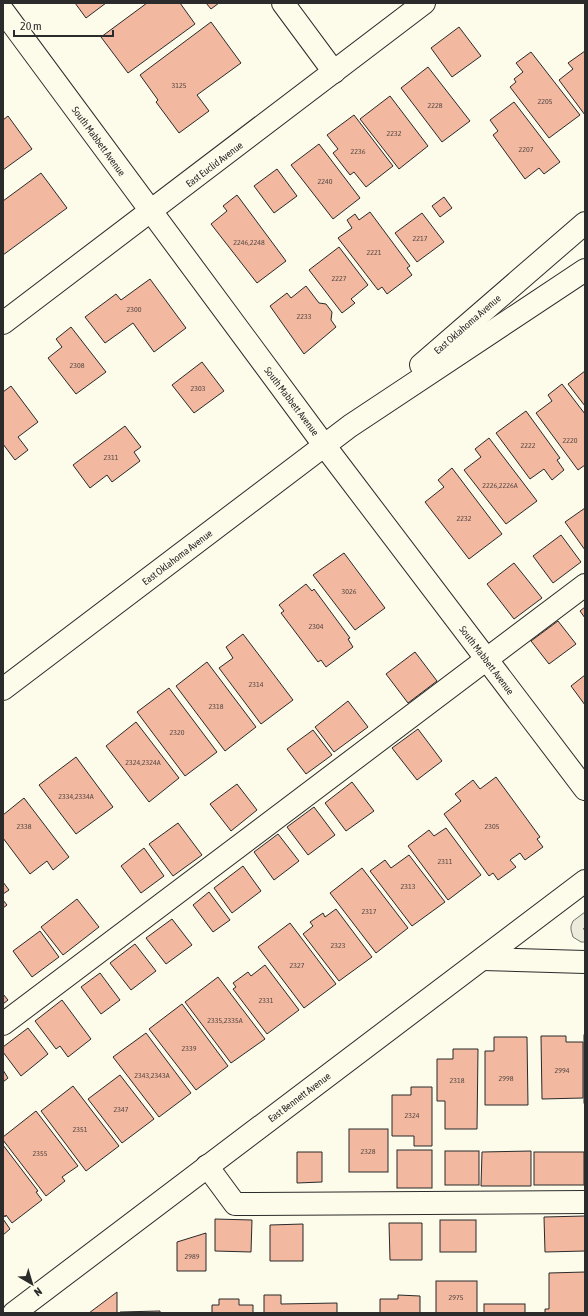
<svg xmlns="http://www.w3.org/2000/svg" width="588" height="1316" font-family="'Asap Condensed',sans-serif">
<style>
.parking{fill:#eceadb;stroke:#74746e}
.building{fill:#f2b8a0;stroke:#2b2b2b}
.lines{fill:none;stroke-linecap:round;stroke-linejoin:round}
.minor-casing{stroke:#2b2b2b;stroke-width:24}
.minor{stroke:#fdfbea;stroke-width:22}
.labels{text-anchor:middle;stroke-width:3;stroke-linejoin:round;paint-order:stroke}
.number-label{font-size:8px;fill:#5d4e48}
.street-label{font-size:10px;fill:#2b2b2b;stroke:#fdfbea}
</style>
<rect width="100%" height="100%" fill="#fdfbea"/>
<path class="parking" d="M585,912V927L583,929H585V942H581L573,937L571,930V926L573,921Z"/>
<g class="building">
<path d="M75,3H106L86,18Z"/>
<path d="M147,3H180L195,24L128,73L101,37Z"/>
<path d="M206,3H219L211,9Z"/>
<path d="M211,22L241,63L197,95L209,111L179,133L156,102L158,100L140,75Z"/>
<path d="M459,27L481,56L452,77L431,48Z"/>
<path d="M585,51V115L559,80L573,69L568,63Z"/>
<path d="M531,52L580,115L549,138L510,87L516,82L514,79L523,72L516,63Z"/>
<path d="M428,67L470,121L442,142L401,88Z"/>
<path d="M390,96L428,146L399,169L360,119Z"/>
<path d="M514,102L560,162L544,174L539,168L525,179L493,135L498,131L490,120Z"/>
<path d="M354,115L393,166L366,187L354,172L350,175L333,153L338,149L327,135Z"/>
<path d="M8,116L32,149L3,170V120Z"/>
<path d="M319,144L360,198L333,219L291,165Z"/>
<path d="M277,169L297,196L274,213L254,186Z"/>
<path d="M41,173L67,208L3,255V201Z"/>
<path d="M237,195L286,261L257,283L211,224L227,211L223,206Z"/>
<path d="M444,197L452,208L440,217L432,206Z"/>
<path d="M370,212L410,266L407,268L412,275L387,294L382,287L378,290L338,238L352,228L347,220L355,214L359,220Z"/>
<path d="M422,213L444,242L417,262L395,233Z"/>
<path d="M339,247L368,285L351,299L355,303L342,313L309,270Z"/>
<path d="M150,279L186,328L154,352L133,323L105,343L85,317L116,294L121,300Z"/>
<path d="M306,286L319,303L326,304L332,312L331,320L336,327L304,354L270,306L287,293L291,298Z"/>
<path d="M71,327L106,372L76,394L48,358L62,347L56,339Z"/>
<path d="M202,362L224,391L194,413L172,385Z"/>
<path d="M585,371V406L568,384Z"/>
<path d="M562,384L585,414V465L578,470L536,413L552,401L548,395Z"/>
<path d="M11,386L38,422L18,437L28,450L15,460L3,444V392Z"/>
<path d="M526,411L560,458L557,460L564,470L552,480L544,469L530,479L496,433Z"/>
<path d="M125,426L141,447L134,452L140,461L112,482L107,475L90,488L73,465Z"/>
<path d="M489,438L537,501L506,524L464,470L481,457L475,449Z"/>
<path d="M452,468L502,534L469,559L425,502L444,487L438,480Z"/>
<path d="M585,508V550L565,522Z"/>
<path d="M561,535L581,562L553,583L533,556Z"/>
<path d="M344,553L385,608L355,630L313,575Z"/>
<path d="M514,563L542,598L514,619L487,584Z"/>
<path d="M306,584L312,591L314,589L350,638L348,639L353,647L326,667L321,660L318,662L281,613L284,611L279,605Z"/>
<path d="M585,607V618L580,611Z"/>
<path d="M558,621L576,644L549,664L531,641Z"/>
<path d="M243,634L293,700L261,724L219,668L233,658L226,647Z"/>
<path d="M415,652L437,681L408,703L386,674Z"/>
<path d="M207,662L256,727L225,751L176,686Z"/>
<path d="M585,675V705L571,686Z"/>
<path d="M169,688L217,752L185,776L137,712Z"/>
<path d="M348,701L368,727L334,752L315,727Z"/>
<path d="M136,722L179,778L149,802L106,746Z"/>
<path d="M418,729L442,761L417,780L392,748Z"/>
<path d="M313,730L332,755L306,774L287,749Z"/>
<path d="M76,757L113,807L76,834L39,785Z"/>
<path d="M496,777L540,837L537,839L543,847L525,860L520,853L510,860L516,867L498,880L493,873L489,876L444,814L461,801L455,794L473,780L480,789Z"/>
<path d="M352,782L374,811L346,831L325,803Z"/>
<path d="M237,784L257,810L231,831L210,804Z"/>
<path d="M24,798L69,857L53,870L47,861L30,874L3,838V815Z"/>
<path d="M314,807L335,835L308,855L287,827Z"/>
<path d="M178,823L202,855L173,876L149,844Z"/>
<path d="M446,828L481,875L448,900L408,846L429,830L434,836Z"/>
<path d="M278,834L299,861L274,880L254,852Z"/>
<path d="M144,848L164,876L141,893L121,866Z"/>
<path d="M409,855L445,902L412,926L370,871L385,860L391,868Z"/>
<path d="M243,866L261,891L232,913L214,888Z"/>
<path d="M362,868L408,928L376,953L330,893Z"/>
<path d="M3,882L9,890L3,894Z"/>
<path d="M209,892L230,920L213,932L193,905Z"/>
<path d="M77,899L99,927L63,955L41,927Z"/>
<path d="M3,900L7,905L3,908Z"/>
<path d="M336,909L372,957L339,981L303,934L313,926L310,922L323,913L325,917Z"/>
<path d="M172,919L192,945L166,964L146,938Z"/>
<path d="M290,923L336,984L304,1008L258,947Z"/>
<path d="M40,931L59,957L32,977L13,951Z"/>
<path d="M135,944L156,971L131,990L110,963Z"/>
<path d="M265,965L299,1010L267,1034L233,989L236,987L233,983L248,972L251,976Z"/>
<path d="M100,973L120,1000L101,1014L81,987Z"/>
<path d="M218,977L265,1039L231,1063L185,1002Z"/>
<path d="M3,994L8,1000L3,1004Z"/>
<path d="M62,1000L91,1039L68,1057L60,1046L56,1049L35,1021Z"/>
<path d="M182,1004L228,1066L196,1090L149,1029Z"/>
<path d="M28,1028L48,1054L21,1076L3,1052V1047Z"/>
<path d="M146,1033L191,1093L159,1117L113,1057Z"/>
<rect x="584" y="1035" width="1" height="68"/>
<path d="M541,1036H566V1042H583V1098L542,1099Z"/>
<path d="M494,1037H527L528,1105H485V1051H494Z"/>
<path d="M453,1049H478L477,1129H445V1101H437V1059H453Z"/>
<path d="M3,1070L8,1078L3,1082Z"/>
<path d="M120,1075L154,1119L122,1143L88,1099Z"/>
<path d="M73,1086L119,1146L86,1171L41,1111Z"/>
<path d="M411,1087H432V1146H414V1136H392V1095H411Z"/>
<path d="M36,1111L78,1166L62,1177L65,1181L46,1196L3,1140V1137Z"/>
<rect x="349" y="1129" width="39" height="43"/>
<path d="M3,1145L38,1191L36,1192L42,1200L12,1223L6,1215L5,1217L3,1214Z"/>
<rect x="397" y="1150" width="35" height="38"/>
<rect x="445" y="1151" width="34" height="34"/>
<path d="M531,1151V1186H481L482,1152Z"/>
<path d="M297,1152H322V1182L297,1183Z"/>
<rect x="534" y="1152" width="50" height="33"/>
<path d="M585,1216V1251L545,1252L544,1217Z"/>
<path d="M3,1219L10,1229L3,1235Z"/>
<path d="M215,1219L252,1220L251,1252L215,1251Z"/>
<rect x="440" y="1220" width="36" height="32"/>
<path d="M389,1223H422V1260H390Z"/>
<path d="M303,1224V1261H270V1225Z"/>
<path d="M206,1233V1271H177V1242Z"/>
<path d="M585,1272V1313H545V1309H549V1273Z"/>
<rect x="436" y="1281" width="41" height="32"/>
<path d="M117,1292V1313H89Z"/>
<path d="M264,1295H281V1304L337,1303V1313H264Z"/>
<path d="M398,1295L420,1296V1313H380V1299H398Z"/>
<path d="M219,1299H239V1305H253V1313H212V1305H219Z"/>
<rect x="484" y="1304" width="41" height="9"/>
<path d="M160,1311V1313H120V1312Z"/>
</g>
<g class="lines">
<g class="minor-casing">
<g id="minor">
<path d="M283,3L334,72"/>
<path d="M3,11L324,445L585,789"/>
<path d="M3,323L424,3"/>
<path d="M421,365L585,223"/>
<path d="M3,689L350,426L585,270"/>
<path d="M483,959L585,962"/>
<path d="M3,1024L585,585"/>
<path d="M207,1166L235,1204L585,1202"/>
<path d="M14,1313L585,881"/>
</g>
</g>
<use href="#minor" class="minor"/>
</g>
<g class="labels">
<g class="number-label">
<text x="179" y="88">3125</text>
<text x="545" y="104">2205</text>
<text x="435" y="108">2228</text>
<text x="394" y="136">2232</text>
<text x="526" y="152">2207</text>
<text x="358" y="154">2236</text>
<text x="325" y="184">2240</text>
<text x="420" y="241">2217</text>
<text x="249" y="245">2246,2248</text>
<text x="374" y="255">2221</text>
<text x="339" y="281">2227</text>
<text x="134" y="312">2300</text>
<text x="304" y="319">2233</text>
<text x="77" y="368">2308</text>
<text x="198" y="391">2303</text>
<text x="570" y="443">2220</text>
<text x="528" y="448">2222</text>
<text x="111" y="460">2311</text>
<text x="500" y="488">2226,2226A</text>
<text x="464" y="521">2232</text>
<text x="349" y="594">3026</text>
<text x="316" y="629">2304</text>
<text x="256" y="687">2314</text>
<text x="216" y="709">2318</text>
<text x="177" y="735">2320</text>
<text x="143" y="765">2324,2324A</text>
<text x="76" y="799">2334,2334A</text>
<text x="24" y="829">2338</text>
<text x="492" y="829">2305</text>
<text x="445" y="864">2311</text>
<text x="408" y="889">2313</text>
<text x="369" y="914">2317</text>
<text x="338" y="948">2323</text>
<text x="297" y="968">2327</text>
<text x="266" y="1003">2331</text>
<text x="225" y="1023">2335,2335A</text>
<text x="189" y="1051">2339</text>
<text x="562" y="1073">2994</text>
<text x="152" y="1078">2343,2343A</text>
<text x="506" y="1081">2998</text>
<text x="457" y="1083">2318</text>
<text x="121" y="1112">2347</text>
<text x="412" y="1118">2324</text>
<text x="80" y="1132">2351</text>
<text x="368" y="1154">2328</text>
<text x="40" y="1156">2355</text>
<text x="192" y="1259">2989</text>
<text x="456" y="1300">2975</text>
</g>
<g class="street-label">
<text transform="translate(99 141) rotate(54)" y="4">South Mabbett Avenue</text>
<text transform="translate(214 164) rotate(-37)" y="4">East Euclid Avenue</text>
<text transform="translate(467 324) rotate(-41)" y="4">East Oklahoma Avenue</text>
<text transform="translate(292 401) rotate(53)" y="4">South Mabbett Avenue</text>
<text transform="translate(177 557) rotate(-37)" y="4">East Oklahoma Avenue</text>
<text transform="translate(487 660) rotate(53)" y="4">South Mabbett Avenue</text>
<text transform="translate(299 1097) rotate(-37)" y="4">East Bennett Avenue</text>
</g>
</g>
<rect width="588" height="1316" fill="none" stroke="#2b2b2b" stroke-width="8"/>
<g transform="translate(32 1284) rotate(142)" stroke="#fdfbea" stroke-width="3" paint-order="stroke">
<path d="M0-3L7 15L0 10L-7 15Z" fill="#2b2b2b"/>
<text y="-6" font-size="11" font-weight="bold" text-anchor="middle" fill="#2b2b2b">N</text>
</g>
<path d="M14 30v6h99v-6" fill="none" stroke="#2b2b2b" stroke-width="2"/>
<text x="20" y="30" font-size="12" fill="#2b2b2b" stroke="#fdfbea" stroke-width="3" paint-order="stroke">20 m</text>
</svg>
